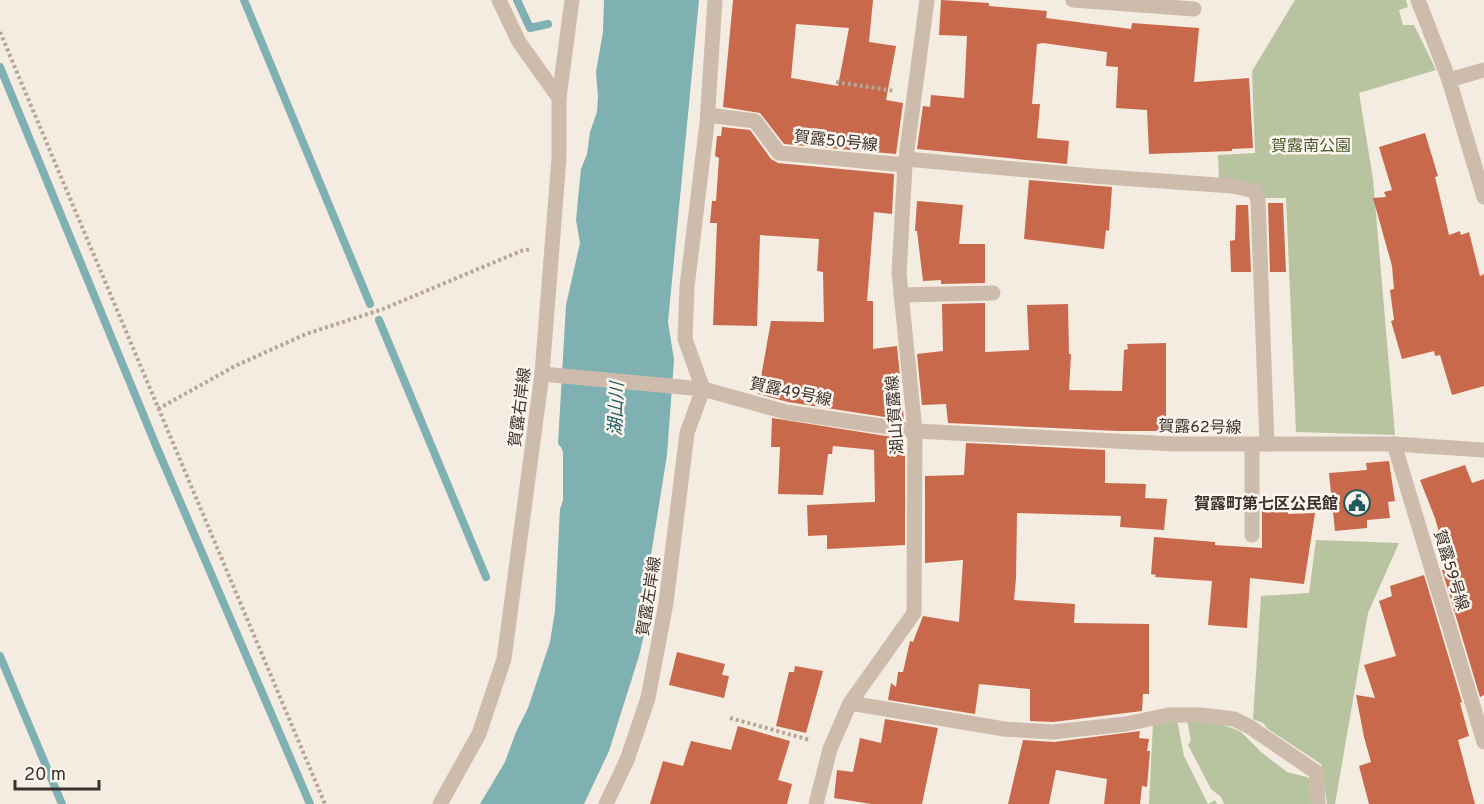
<svg xmlns="http://www.w3.org/2000/svg" width="1484" height="804" font-family="Overpass,'Noto Sans JP',sans-serif">
<style>
.green{fill:#b8c4a0}
.water{fill:#7fb0b2}
.lines{fill:none;stroke-linecap:round;stroke-linejoin:round}
.stream{stroke:#7fb0b2;stroke-width:8}
.building{fill:#c8694b;fill-rule:evenodd}
.path{stroke:#b9a596;stroke-width:4;stroke-dasharray:3 3;stroke-linecap:butt}
.minor{stroke:#cdbbac;stroke-width:15}
.labels{text-anchor:middle;stroke-width:5;stroke-linejoin:round;paint-order:stroke}
.street-label{font-size:16px;fill:#3b302b;stroke:#fbf5ee}
.park-label{font-size:16px;fill:#4a5a2e;stroke:#fbf5ee}
.poi-label{font-size:16px;font-weight:bold;fill:#3b302b;stroke:#fbf5ee;text-anchor:end}
.water-label{font-size:18px;font-style:italic;fill:#1f5a5e;stroke:#fbf5ee}
</style>
<rect width="100%" height="100%" fill="#f4ebe1"/>
<g class="green">
<path d="M1295,0H1406L1408,7L1399,10L1403,25H1414L1436,70L1359,93L1373,179L1395,435L1296,432L1286,198H1264L1219,179L1218,155L1255,153L1252,71Z"/>
<path d="M1316,540L1399,543L1368,613L1335,804H1327L1321,764L1268,729L1263,723L1253,719L1261,596L1309,593Z"/>
<path d="M1187,719L1206,720L1232,728L1241,732L1261,752L1287,772L1307,777L1309,779L1311,804H1224L1221,797L1211,789L1188,745L1191,741Z"/>
<path d="M1177,720L1184,756L1208,804L1215,800L1217,804H1149L1153,723Z"/>
</g>
<path class="water" d="M604,0H699L668,322L674,360L667,455L650,561L649,613L639,656L609,751L584,804H480L505,762L516,732L528,708L550,642L555,611L560,509L563,500V452L561,447L558,444L566,305L580,243L576,220L581,169L587,154L590,132L597,112L598,97L596,72L603,32Z"/>
<g class="lines">
<g class="stream">
<path d="M244,0L370,304"/>
<path d="M517,0L530,28L548,24"/>
<path d="M0,67L157,448L310,804"/>
<path d="M379,320L486,577"/>
<path d="M0,656L62,804"/>
</g>
</g>
<g class="building">
<path d="M733,0H873L869,42L896,46L886,100L903,103L896,154L784,144L760,113L723,107ZM796,24L849,28L838,86L791,78Z"/>
<path d="M941,0L989,3V6L1047,11L1046,18L1131,29L1132,23L1199,28L1194,82L1249,78L1253,148L1232,149V151L1149,154L1147,110L1116,108L1118,67L1106,66L1107,52L1043,43L1037,44L1032,104H1040L1037,138L1069,141L1067,164L917,149L923,106L930,107L931,95L964,98L967,36L939,35Z"/>
<path d="M722,127L750,130L771,159L778,163L894,174L892,214L874,212L867,301H873V349L897,346L904,420L788,402L758,394L771,321L824,322L823,272L817,271L819,239L760,235L757,326L713,325L717,223H710L712,201H716L719,158L715,156L717,136H721Z"/>
<path d="M1425,133L1438,176L1435,177L1449,235L1460,231L1461,235L1469,232L1480,276L1484,274V386L1452,395L1440,355L1435,356L1434,351L1402,359L1391,321L1394,320L1390,290L1394,289L1392,266L1373,198L1386,197L1384,192L1392,190L1379,147Z"/>
<path d="M1029,180L1112,187L1109,231L1106,230L1104,249L1024,239Z"/>
<path d="M917,201L963,205L959,244H985V283L941,284V280L923,281L917,231H915Z"/>
<path d="M1268,203H1283L1286,272H1270Z"/>
<path d="M1236,205H1248L1251,272H1231L1230,241L1235,240Z"/>
<path d="M985,303V352L1029,350L1027,305L1068,304L1069,354H1071L1069,390L1122,391L1124,350L1128,349L1127,344L1166,343V431H1118L948,423L946,404L922,405L917,354L943,351L942,304Z"/>
<path d="M772,418L905,439V545L827,549V535L808,536L807,505L875,502L874,450L833,446L832,454H828L823,495L778,494L780,447H771Z"/>
<path d="M966,443L1105,450V483L1146,484L1145,498L1167,499L1164,530L1120,527L1121,516L1017,513L1016,578L1014,600L1075,604L1074,623L1149,624V694H1143L1142,711L1053,722L1030,721V689L979,684L975,714L888,700L891,683L896,687L898,672H903L910,641L913,642L923,616L959,622L963,560L925,563V476L964,475Z"/>
<path d="M1389,461L1395,501L1388,502L1390,518L1367,520V528L1335,531L1329,473L1367,470L1366,463Z"/>
<path d="M1465,465L1472,483L1484,479V695L1480,697L1442,570L1449,568L1435,518L1420,480Z"/>
<path d="M1287,497L1288,514L1315,513L1304,584L1250,578L1247,628L1208,625L1212,581L1155,577L1156,575L1151,574L1154,537L1215,542V545L1262,548V498Z"/>
<path d="M1424,575L1462,702L1460,703L1469,736L1458,740L1475,804H1369L1359,766L1371,762L1364,737L1356,695L1375,698L1364,665L1396,656L1379,601L1392,596L1390,586Z"/>
<path d="M677,652L725,664L722,675L729,676L724,698L669,685Z"/>
<path d="M795,666L823,671L806,733L776,726L789,672H794Z"/>
<path d="M885,719L938,728L922,804H871L834,798L837,770L853,772L860,738L881,743Z"/>
<path d="M738,726L790,741L778,780L792,784L787,804H650L663,761L683,766L691,741L731,750Z"/>
<path d="M1140,731L1139,738L1149,739L1147,751H1150L1147,787L1142,786L1140,804H1104L1107,779L1056,770L1049,804H1008L1023,740L1054,742Z"/>
</g>
<g class="lines">
<g class="path">
<path d="M0,32L325,804"/>
<path d="M836,82L895,91"/>
<path d="M158,409L235,366L306,334L383,309L521,251L531,249"/>
<path d="M730,718L810,740"/>
</g>
<g class="minor">
<path d="M499,0L519,42L559,98"/>
<path d="M1073,0L1194,9"/>
<path d="M1418,0L1449,80"/>
<path d="M1484,70L1449,80L1484,197"/>
<path d="M708,115L755,121L779,153L905,165"/>
<path d="M906,159L1092,176L1232,186L1255,191L1258,201L1267,444"/>
<path d="M901,295L993,293"/>
<path d="M542,374L703,389L786,412L915,431L1174,444H1394L1484,450"/>
<path d="M1394,444L1484,742"/>
<path d="M1252,445V535"/>
<path d="M850,703L1004,729L1053,732L1126,724L1168,715H1201L1234,719L1250,727L1316,772L1318,804"/>
<path d="M440,804L479,734L504,659L542,374L559,158V98L572,0"/>
<path d="M606,804L627,760L648,698L666,603L687,433L703,389L685,339L687,287L707,123L715,0"/>
<path d="M816,804L830,749L850,703L914,613L915,431L899,273L905,165L927,0"/>
</g>
</g>
<defs>
<g id="civic-ring" transform="scale(1.35)"><circle r="9.5" fill="#fbf5ee" stroke="#1f5a5e" stroke-width="1.5"/><path d="M-.6-6.5H3V-4.5H.6V-3L4-1V1h2V6H-6V1h2V-1L-.6-3ZM-1.2 2.5V6h2.4V2.5Z" fill="#1f5a5e"/></g>
</defs>
<g fill-rule="evenodd">
<use href="#civic-ring" x="1357" y="503"/>
</g>
<g class="labels">
<g class="street-label">
<text transform="translate(836 140) rotate(6)" y="6">賀露50号線</text>
<text transform="translate(791 391) rotate(12)" y="6">賀露49号線</text>
<text transform="translate(519 407) rotate(-83)" y="6">賀露右岸線</text>
<text transform="translate(894 415) rotate(-94)" y="6">湖山賀露線</text>
<text transform="translate(1200 426) rotate(1)" y="6">賀露62号線</text>
<text transform="translate(1452 570) rotate(73)" y="6">賀露59号線</text>
<text transform="translate(648 596) rotate(-81)" y="6">賀露左岸線</text>
</g>
<g class="park-label">
<text x="1311" y="151">賀露南公園</text>
</g>
<g class="poi-label">
<text x="1338" y="509">賀露町第七区公民館</text>
</g>
<g class="water-label">
<text transform="translate(616 409) rotate(-88)" y="6">湖山川</text>
</g>
</g>
<path d="M15 780v9h84v-9" fill="none" stroke="#3b302b" stroke-width="3"/>
<text x="24" y="780" font-size="18" fill="#3b302b" stroke="#fbf5ee" stroke-width="4.5" paint-order="stroke">20 m</text>
</svg>
